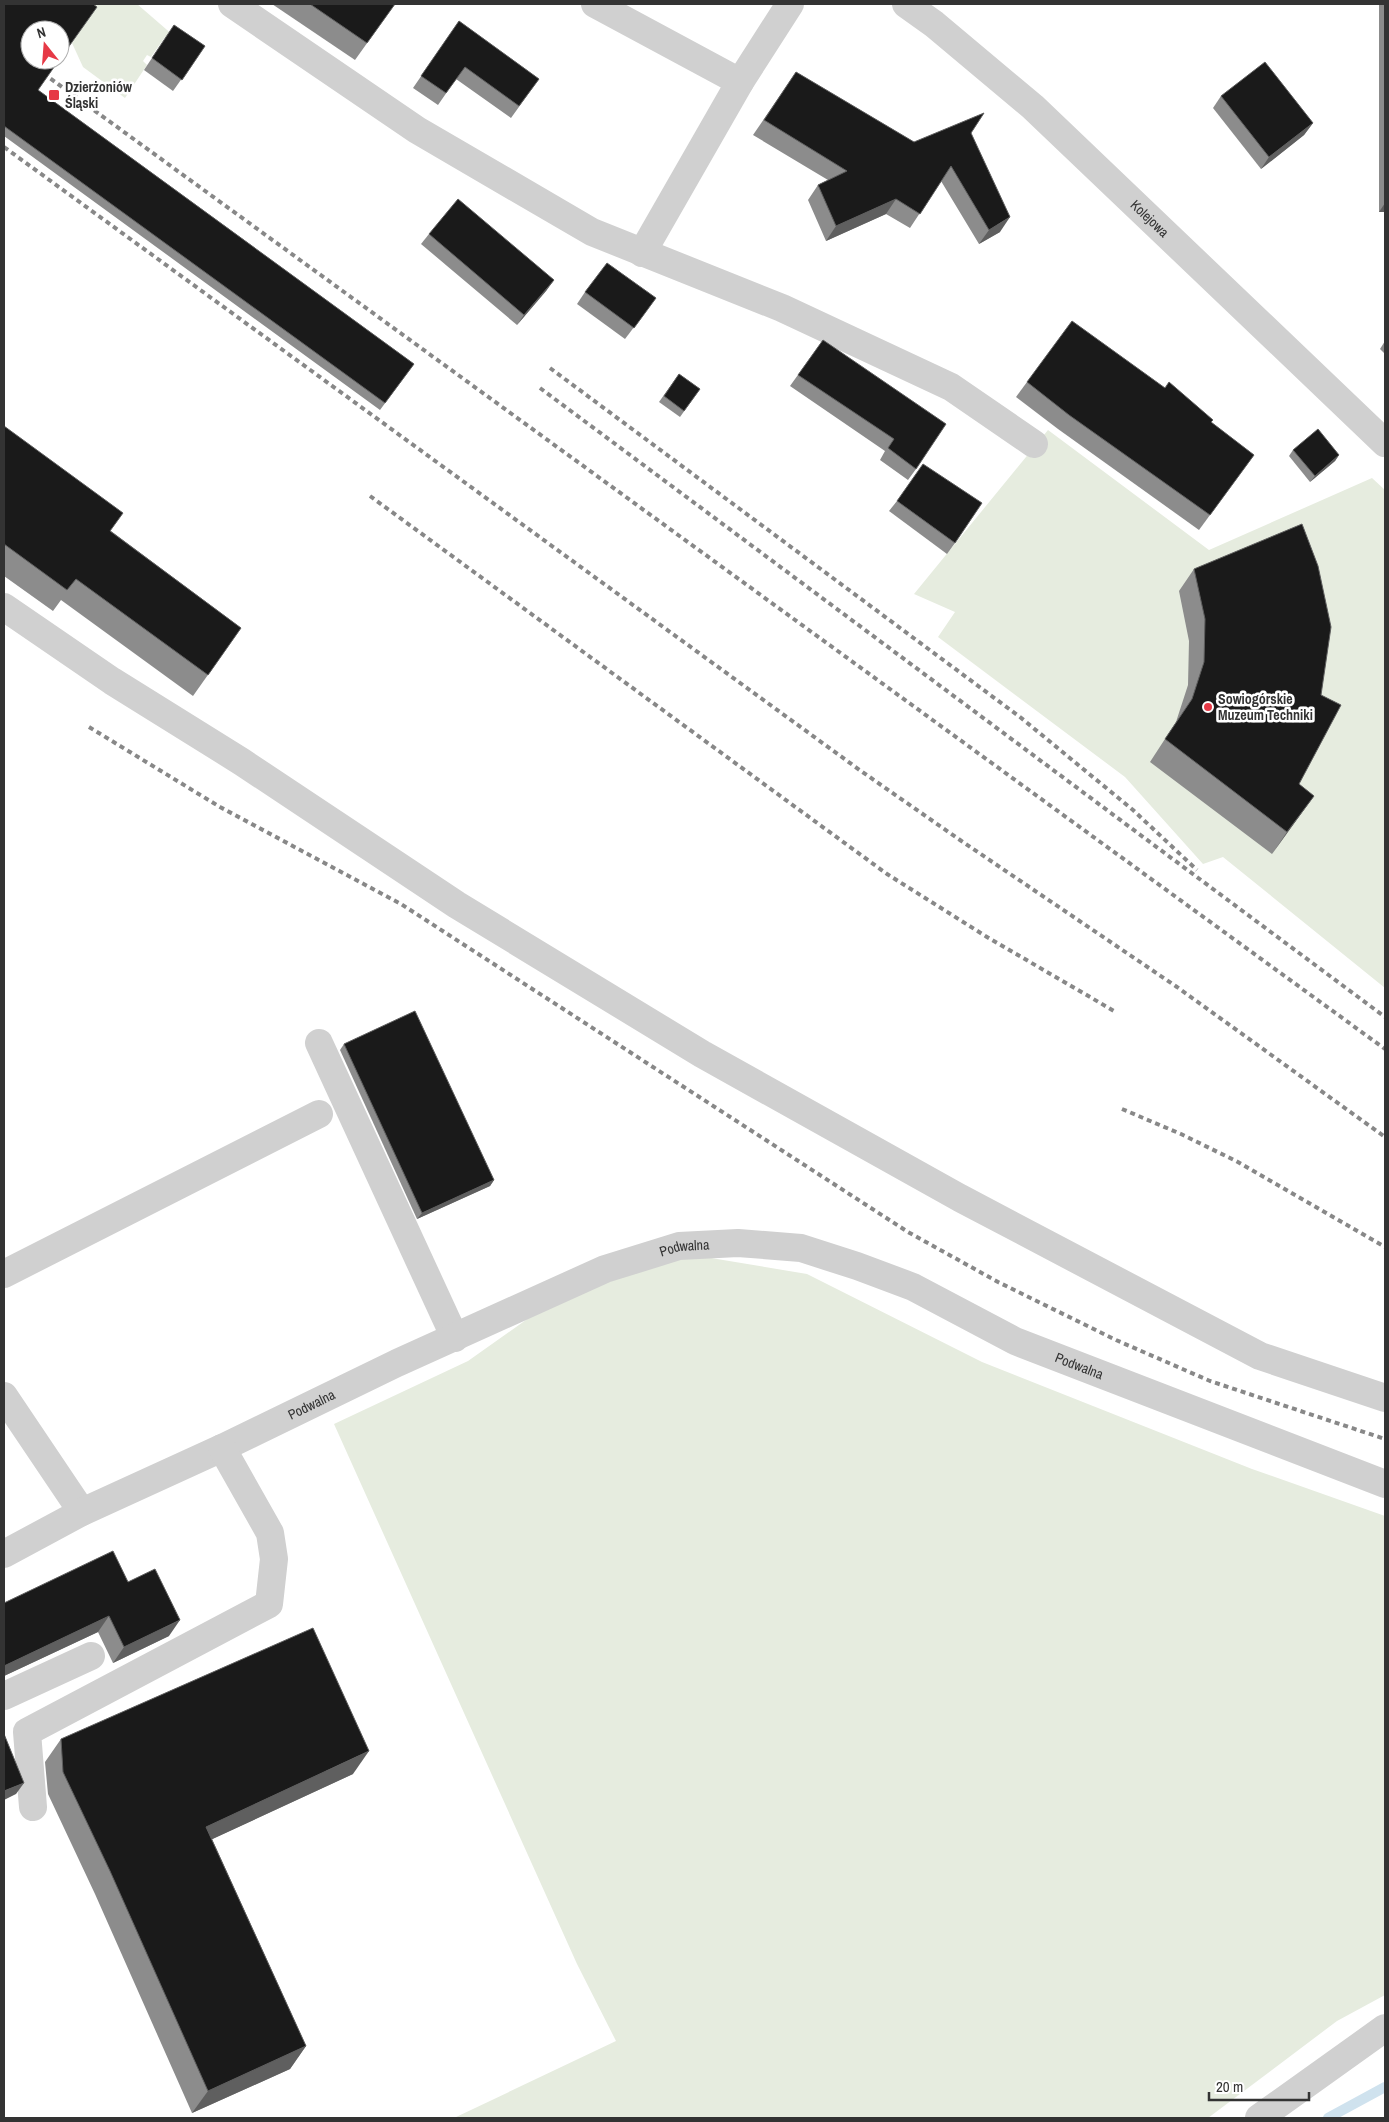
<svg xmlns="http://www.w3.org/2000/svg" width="1389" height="2122" font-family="'Archivo Narrow',sans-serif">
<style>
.green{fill:#e6ecdf}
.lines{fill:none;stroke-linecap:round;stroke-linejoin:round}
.stream{stroke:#cfe2ee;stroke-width:10}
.minor{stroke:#d0d0d0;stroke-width:28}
.rail{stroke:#888;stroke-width:4;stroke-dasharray:5 4;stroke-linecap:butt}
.wall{fill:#8c8c8c}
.shaded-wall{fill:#5f5f5f}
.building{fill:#1a1a1a;stroke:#5f5f5f}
.poi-dot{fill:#e63946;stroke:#fff;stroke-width:2}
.labels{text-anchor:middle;stroke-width:5;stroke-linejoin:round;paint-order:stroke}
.poi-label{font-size:14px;font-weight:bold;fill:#333;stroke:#fff;text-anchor:start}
.street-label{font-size:14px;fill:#333;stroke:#fff}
</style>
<rect width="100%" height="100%" fill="#fff"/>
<g class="green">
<path d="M80,4H137L196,55L165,37L151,57L147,55L143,61L147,65L125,98L83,67L72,43L92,14Z"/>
<path d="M1048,430L1209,550L1372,478L1385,490V988L1223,857L1203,864L1125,777L938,637L955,612L914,594Z"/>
<path d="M705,1257L807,1274L982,1362L1252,1469L1385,1516V1995L1337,2021L1208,2118H454L616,2041L577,1964L334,1424L468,1361L571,1288L657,1261Z"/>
</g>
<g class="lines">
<path class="stream" d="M1328,2118L1385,2087"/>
<g class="minor">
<path d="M232,4L417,130L592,232L782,308L951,387L1034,444"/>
<path d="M595,4L740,82L790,4"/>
<path id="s1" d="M906,4L934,24L1033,107L1385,443"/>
<path d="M642,253L740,82"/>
<path d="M4,607L112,681L242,762L457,905L702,1054L960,1198L1260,1356L1385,1398"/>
<path d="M319,1043L455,1338"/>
<path d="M4,1274L319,1114"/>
<path d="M4,1396L82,1512"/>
<path id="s2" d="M4,1554L82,1512L222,1448L397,1363L605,1269L679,1246L738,1243L801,1248L857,1266L913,1287L1015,1341L1385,1484"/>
<path d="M4,1696L91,1656"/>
<path d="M33,1807L27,1732L269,1604L274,1559L270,1533L222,1448"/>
<path d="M1259,2118L1385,2028"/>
</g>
<g class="rail">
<path d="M36,68L1385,1049"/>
<path d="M4,147L861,771L960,840L1177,987L1385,1137"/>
<path d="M550,368L1020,717L1133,810L1197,870"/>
<path d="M540,388L1385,1017"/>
<path d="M370,496L887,874L987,937L1114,1011"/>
<path d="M89,727L220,807L401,904L908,1232L998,1282L1116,1340L1210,1381L1385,1439"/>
<path d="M1122,1109L1181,1134L1236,1161L1385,1247"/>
</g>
</g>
<g class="wall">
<path d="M4,4L38,90L414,364L380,410L4,136Z"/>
<path d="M272,4H395L355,60Z"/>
<rect x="1379" y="4" width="6" height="208"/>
<path d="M459,21L539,79L511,118L456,79L438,105L413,88Z"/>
<path d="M174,25L205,46L173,91L144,70Z"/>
<path d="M796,72L914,142L971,133L1000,232L979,244L941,181L910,228L886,214L826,241L808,200L818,185L828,180L753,135Z"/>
<path d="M1221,96L1313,123L1304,135L1261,169L1213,108Z"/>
<path d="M429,234L554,280L546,291L517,325L421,244Z"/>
<path d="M585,292L647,310L625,339L577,304Z"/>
<path d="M823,340L916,469L908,480L880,460L885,451L790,386Z"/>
<path d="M1385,341V354L1380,349Z"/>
<path d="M679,374L700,389L680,417L659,402Z"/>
<path d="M1027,382L1165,388L1254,455L1199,530L1058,429L1016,397Z"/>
<path d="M4,426L111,531L241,628L193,696L61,600L53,611L4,576Z"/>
<path d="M1293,450L1339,455L1335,461L1310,482L1289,456Z"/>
<path d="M897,501L955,543L947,554L889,511Z"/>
<path d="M1194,569L1299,784L1314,796L1272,854L1150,762L1176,722L1188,685L1189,641L1179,591Z"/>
<path d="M344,1044L494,1180L490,1186L417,1219L340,1050Z"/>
<path d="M128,1582L169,1636L113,1663L98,1632L4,1676V1603Z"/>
<path d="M61,1739L353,1774L212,1839L306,2046L290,2069L192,2113L95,1894L48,1794L45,1762Z"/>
</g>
<g class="shaded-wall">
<path d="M1306,4H1329L1328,5Z"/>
<path d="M1313,123L1304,135L1261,169L1269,157Z"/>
<path d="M896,199L886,214L826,241L836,226Z"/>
<path d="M1385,203V212H1379Z"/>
<path d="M1010,217L1000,232L979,244L989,230Z"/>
<path d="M554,280L546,291L517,325L524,315Z"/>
<path d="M1339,455L1335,461L1310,482L1315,476Z"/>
<path d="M1314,796L1298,818L1272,854L1287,832Z"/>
<path d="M494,1180L490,1186L417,1219L422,1213Z"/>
<path d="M109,1616L98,1632L4,1676V1666Z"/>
<path d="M180,1620L169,1636L113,1663L124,1647Z"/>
<path d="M369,1751L353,1774L191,1849L206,1827Z"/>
<path d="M24,1783L16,1794L4,1800V1791Z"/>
<path d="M306,2046L290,2069L192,2113L208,2091Z"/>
</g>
<g class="building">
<path d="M4,4H93L97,7L60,59V30H30V60H59L38,90L414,364L385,403L4,126Z"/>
<path d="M310,4H395L367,43Z"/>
<path d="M459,21L539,79L519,106L465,67L446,93L421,76Z"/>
<path d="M174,25L205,46L182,80L152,58Z"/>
<path d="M1265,62L1313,123L1269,157L1221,96Z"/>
<path d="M796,72L914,142L984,113L971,133L1010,217L989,230L951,166L920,214L896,199L836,226L818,185L847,171L764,120Z"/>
<path d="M458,199L554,280L524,315L429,234Z"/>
<path d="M607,263L656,298L634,328L585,292Z"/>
<path d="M1072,321L1165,388L1169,382L1213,420L1211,422L1254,455L1210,515L1069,415L1027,382Z"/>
<path d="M823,340L946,424L916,469L888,448L894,439L798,375Z"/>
<path d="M679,374L700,389L684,411L664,396Z"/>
<path d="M4,426L123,513L110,531L241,628L208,675L76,579L67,590L4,544Z"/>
<path d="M1318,429L1339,455L1315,476L1293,450Z"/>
<path d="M923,464L982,503L955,543L897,501Z"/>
<path d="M1302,524L1318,566L1331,627L1321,695L1341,705L1299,784L1314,796L1287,832L1165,739L1192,699L1204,662L1205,619L1194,569Z"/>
<path d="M415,1011L494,1180L422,1213L344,1044Z"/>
<path d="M113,1551L128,1582L155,1569L180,1620L124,1647L109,1616L4,1666V1603Z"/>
<path d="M313,1628L369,1751L206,1827L306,2046L208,2091L110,1871L63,1772L61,1739Z"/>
<path d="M4,1734L24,1783L4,1791Z"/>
</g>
<g class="poi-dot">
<rect x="48" y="89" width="12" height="12" rx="2.5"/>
<circle cx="1208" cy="707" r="5"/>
</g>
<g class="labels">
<g class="poi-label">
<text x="65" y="92">Dzierżoniów<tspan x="65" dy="16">Śląski</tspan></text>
<text x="1218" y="704">Sowiogórskie<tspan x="1218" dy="16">Muzeum Techniki</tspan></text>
</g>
<g class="street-label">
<text dy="5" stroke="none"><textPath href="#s1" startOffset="325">Kolejowa</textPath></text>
<text dy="5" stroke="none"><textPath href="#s2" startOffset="748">Podwalna</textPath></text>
<text dy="5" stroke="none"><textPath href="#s2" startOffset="1168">Podwalna</textPath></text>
<text dy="5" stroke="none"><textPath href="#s2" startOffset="342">Podwalna</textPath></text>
</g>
</g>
<rect width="1389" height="2122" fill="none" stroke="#333333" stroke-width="10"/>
<g transform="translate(45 45) rotate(343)"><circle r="24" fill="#ffffff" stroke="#adadad"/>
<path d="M0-4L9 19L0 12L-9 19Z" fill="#e63946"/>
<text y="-8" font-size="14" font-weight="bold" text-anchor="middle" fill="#333333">N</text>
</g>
<path d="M1209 2092v8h100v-8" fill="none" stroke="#333333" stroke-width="2.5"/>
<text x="1216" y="2092" font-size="15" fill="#333333" stroke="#ffffff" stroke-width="4" paint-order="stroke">20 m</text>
</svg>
